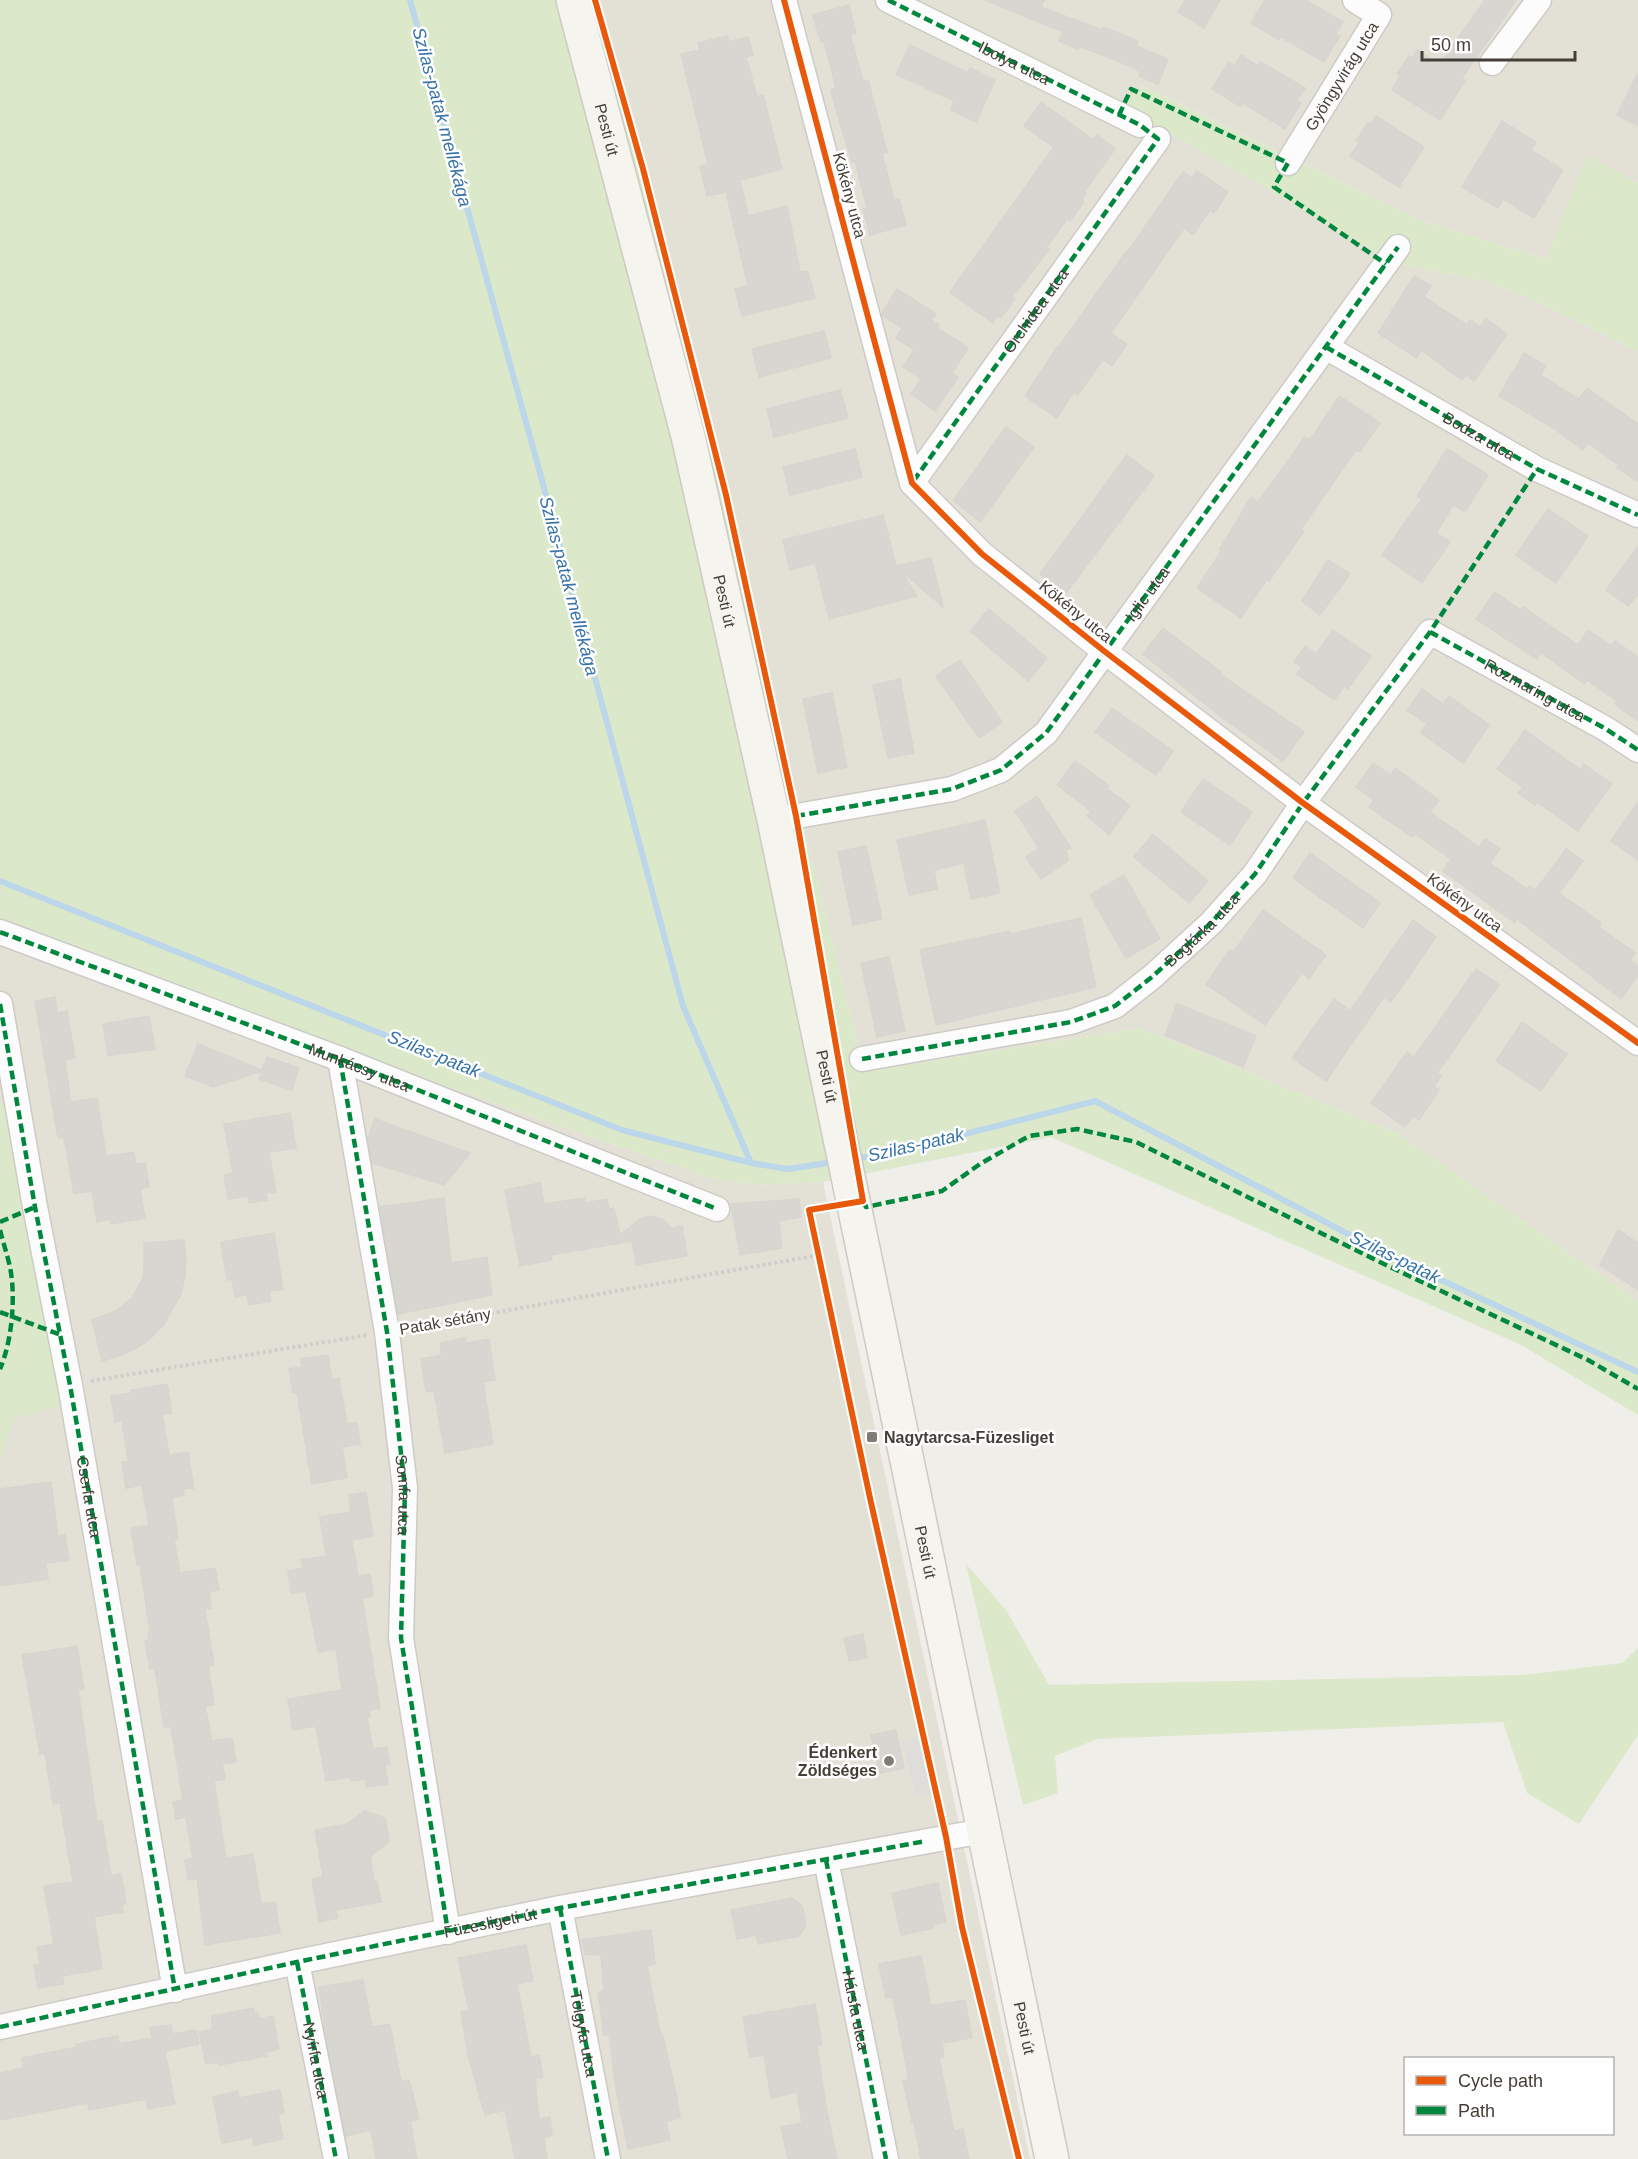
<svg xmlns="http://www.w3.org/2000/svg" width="1638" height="2159" font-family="Arial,sans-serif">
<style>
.residential{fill:#e3e0d6}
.green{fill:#dbe8ca}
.parking{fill:#deddd9}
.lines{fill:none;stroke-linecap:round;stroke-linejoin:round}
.stream{stroke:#bcd6ea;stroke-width:6}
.building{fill:#d8d6d1;stroke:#d7d5cf;stroke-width:1.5}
.minor-casing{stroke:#cdcbc6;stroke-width:27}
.secondary-casing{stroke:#cdcbc0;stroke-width:36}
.path{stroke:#d0cecb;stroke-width:4;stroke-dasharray:3 3;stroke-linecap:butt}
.minor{stroke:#fdfcfc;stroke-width:24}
.secondary{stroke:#f5f4ef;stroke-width:33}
.quiet{stroke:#00873e;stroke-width:4.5;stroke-dasharray:9 4.5;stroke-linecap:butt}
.cycleway-casing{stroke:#fff;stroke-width:10}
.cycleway{stroke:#e8590c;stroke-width:6}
.poi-dot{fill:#807c75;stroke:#fff;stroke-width:2}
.labels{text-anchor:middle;stroke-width:5;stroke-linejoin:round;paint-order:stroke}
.street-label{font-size:16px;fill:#443f36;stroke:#fff}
.poi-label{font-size:16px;font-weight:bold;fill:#443f36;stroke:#fff;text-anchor:start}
.water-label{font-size:18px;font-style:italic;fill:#3773a8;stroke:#fff}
</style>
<rect width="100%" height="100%" fill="#efeee9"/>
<g class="residential">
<path d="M595,0H1638V183L1587,157L1546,259L1423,221L1141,85L1124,107L1398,264L1489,282L1542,304L1638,351V1301L1399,1134L1141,1028L865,1071Z"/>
<path d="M0,931L710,1178L755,1185L823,1182L1030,2159H0Z"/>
</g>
<g class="green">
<path d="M0,0H595L865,1071L1141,1028L1399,1134L1638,1301V1415L1521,1345L1051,1137L823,1182L755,1185L710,1178L0,931Z"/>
<path d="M1140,85L1423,221L1546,259L1587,156L1638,183V351L1542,304L1489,282L1398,264L1124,107Z"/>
<path d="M0,1102L4,1103L62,1406L15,1418L0,1459Z"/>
<path d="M966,1564L1006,1610L1049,1685L1524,1675L1622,1663L1638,1648V1735L1579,1824L1527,1793L1503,1722L1097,1739L1055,1756L1058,1793L1023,1805Z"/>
</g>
<path class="parking" d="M922,1737L933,1792L915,1796L903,1741Z"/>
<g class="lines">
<g class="stream">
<path d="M410,0L540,473L683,1006L751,1163"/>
<path d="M0,881L622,1130L751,1163L788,1169L834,1162"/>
<path d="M853,1159L890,1153L1095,1101L1390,1256L1638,1372"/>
</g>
</g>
<g class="building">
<path d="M985,0H1044L1041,7L1102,30L1103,27L1138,41L1136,46L1168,59L1158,84L1139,76L1141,72L1125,64L1079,46L1078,49L1059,41L1063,32Z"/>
<path d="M1185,0H1220L1204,28L1178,12Z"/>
<path d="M1265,0H1306L1343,22L1336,34L1340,36L1324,62L1281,37L1279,40L1251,23Z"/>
<path d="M1485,0H1516L1462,78L1465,81L1440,120L1392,90L1400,76L1397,74L1409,56L1412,58L1417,50L1440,64Z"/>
<path d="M849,5L856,33L850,34L863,81L868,80L887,152L882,153L894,200L899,199L906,225L870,235L863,209L867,208L855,161L852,162L838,116L831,90L836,88L824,41L821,42L813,15Z"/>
<path d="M727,36L729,42L748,37L753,55L746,57L757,97L763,95L782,169L740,180L748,216L787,206L800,272L808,271L815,298L742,316L735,289L748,286L726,192L707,196L700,166L708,164L681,54L700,50L698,43Z"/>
<path d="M910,45L968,73L970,68L995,80L976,122L951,110L954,101L896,74Z"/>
<path d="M1241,55L1258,66L1261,62L1305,88L1297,100L1301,103L1285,129L1243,103L1241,107L1212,89L1229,62L1235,66Z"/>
<path d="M1638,73V126L1617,115Z"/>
<path d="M1041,102L1093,140L1097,135L1115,149L1084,192L1086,193L1081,200L1084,202L1070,221L1067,219L1046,248L1049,250L1012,297L1015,299L1001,318L998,315L993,323L950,292L1054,147L1024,126Z"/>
<path d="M1376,116L1424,147L1399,187L1350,156L1359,143L1356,141L1368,123L1370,125Z"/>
<path d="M1502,121L1536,142L1531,150L1563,170L1534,218L1503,199L1498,208L1462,187Z"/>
<path d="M1197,171L1228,192L1214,213L1210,210L1193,235L1184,228L1111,333L1127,344L1112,366L1103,359L1078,395L1074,392L1057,418L1025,396L1057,347L1058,348L1125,253L1126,254L1183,172L1192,178Z"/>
<path d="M1414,276L1431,286L1424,297L1467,325L1470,320L1480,327L1486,319L1507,334L1474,381L1466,375L1462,380L1421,350L1417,358L1378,333Z"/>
<path d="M897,289L936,314L931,320L939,325L937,328L968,348L952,373L958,377L935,411L911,394L921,379L903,367L914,350L896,338L902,328L882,315V313Z"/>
<path d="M824,331L831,358L759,377L752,349Z"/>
<path d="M1524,353L1546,366L1540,375L1579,399L1587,388L1638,424V481L1617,468L1619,465L1588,443L1583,450L1552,427L1499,396Z"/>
<path d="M840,390L848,418L774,437L767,409Z"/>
<path d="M1339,396L1380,423L1360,452L1356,450L1301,529L1304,531L1269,581L1267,579L1241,618L1197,588L1222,550L1220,549L1251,497L1258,502L1305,437L1310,440Z"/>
<path d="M1006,427L1034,447L980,522L953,500Z"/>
<path d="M855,449L862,477L790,495L783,467Z"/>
<path d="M1447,449L1488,475L1465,512L1453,505L1436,533L1450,542L1422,583L1382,555L1422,499L1417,496Z"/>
<path d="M1127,455L1154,476L1066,593L1040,574Z"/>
<path d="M1548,509L1588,536L1556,583L1516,555Z"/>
<path d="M883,515L896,566L931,558L943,607L906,575L904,576L917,596L829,619L815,563L790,570L783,540Z"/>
<path d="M1638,546V594L1628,606L1606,590Z"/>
<path d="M1328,560L1350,574L1320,615L1302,601Z"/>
<path d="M1495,592L1521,610L1523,607L1578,645L1588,630L1611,646L1615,641L1638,657V721L1615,704L1617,701L1587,680L1585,684L1541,653L1537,659L1476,619Z"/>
<path d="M989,609L1047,658L1028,681L970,631Z"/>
<path d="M1163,628L1221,672L1220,674L1304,732L1283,761L1220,716L1143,654Z"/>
<path d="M1333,630L1371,656L1348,689L1344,686L1334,700L1297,674L1302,667L1294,662L1305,646L1316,654Z"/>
<path d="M960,660L1002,722L979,738L936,676Z"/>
<path d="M900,679L914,753L888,758L873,685Z"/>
<path d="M1422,689L1443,704L1449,696L1489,725L1463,763L1421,733L1427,724L1407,710Z"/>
<path d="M832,693L847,767L818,773L803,699Z"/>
<path d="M1112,708L1173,751L1156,775L1095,732Z"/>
<path d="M1525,730L1581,770L1584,764L1612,784L1578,831L1537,802L1535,805L1518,793L1523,787L1497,769Z"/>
<path d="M1075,761L1109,786L1107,789L1130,806L1109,835L1087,816L1091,811L1057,785Z"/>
<path d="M1373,763L1391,775L1395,768L1439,800L1430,812L1479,847L1485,839L1500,849L1490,863L1527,889L1529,886L1536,890L1566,849L1583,861L1559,893L1601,923L1599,927L1635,953L1630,960L1638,966V975L1621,999L1517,919L1515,923L1443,871L1451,859L1415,834L1412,837L1369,807L1374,800L1356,787Z"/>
<path d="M1203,779L1252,812L1230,845L1181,812Z"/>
<path d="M1037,796L1071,848L1066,850L1068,861L1041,879L1026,857L1039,848L1015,811Z"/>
<path d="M1638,802V860L1611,841Z"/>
<path d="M985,820L1000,893L971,899L964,863L934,870L937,889L909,895L897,840Z"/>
<path d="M1153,834L1208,881L1189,903L1134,857Z"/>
<path d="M866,846L882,919L853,925L838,852Z"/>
<path d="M1310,853L1380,903L1363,928L1293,878Z"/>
<path d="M1124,875L1160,939L1126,958L1090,895Z"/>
<path d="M1263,910L1326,955L1309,979L1302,973L1265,1025L1206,984L1230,950L1233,953Z"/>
<path d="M1081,918L1096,987L936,1025L920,950L1010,931L1011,934Z"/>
<path d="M1413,920L1436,937L1391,1002L1384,997L1326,1081L1292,1058L1334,999L1350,1011Z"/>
<path d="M889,957L905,1031L877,1037L861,963Z"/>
<path d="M1476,969L1499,985L1437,1073L1441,1076L1434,1086L1439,1090L1419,1120L1413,1116L1405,1127L1371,1103L1407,1052L1414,1057Z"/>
<path d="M55,997L57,1013L67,1011L75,1058L65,1060L71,1102L97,1098L106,1156L134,1152L136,1164L145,1163L149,1187L140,1189L145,1218L111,1224L110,1219L97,1222L92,1191L74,1194L64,1137L58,1138L35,1001Z"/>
<path d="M1177,1004L1256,1036L1243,1067L1165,1035Z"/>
<path d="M149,1016L155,1049L108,1056L103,1024Z"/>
<path d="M1522,1022L1567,1054L1541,1091L1496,1061Z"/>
<path d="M198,1044L262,1070L267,1057L299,1068L292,1090L259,1079L262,1071L213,1087L185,1076Z"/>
<path d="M290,1113L296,1148L269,1152L276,1192L266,1193L267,1200L249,1203L248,1196L228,1199L224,1175L233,1173L224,1124Z"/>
<path d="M375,1119L470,1153L444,1185L372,1163L368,1138Z"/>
<path d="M540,1183L544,1204L584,1198L585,1203L607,1199L609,1209L614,1208L620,1235L641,1218L650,1216L662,1219L672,1228L682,1226L687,1256L636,1265L632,1241L551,1255L552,1260L520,1266L505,1190Z"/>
<path d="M444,1198L451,1263L487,1257L492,1295L398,1314L380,1207Z"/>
<path d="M799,1199L801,1217L779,1221L782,1248L740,1255L731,1204Z"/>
<path d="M1618,1230L1638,1243V1290L1600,1265Z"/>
<path d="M274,1233L283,1289L269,1291L271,1301L249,1305L247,1295L235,1297L232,1279L227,1280L221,1242Z"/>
<path d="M184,1240L186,1258L185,1276L181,1294L164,1324L152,1337L138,1347L122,1355L102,1361L92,1320L116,1311L132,1298L142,1280L144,1270V1243Z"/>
<path d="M466,1338V1343L489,1339L495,1380L483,1382L493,1444L445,1453L434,1391L426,1392L421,1359L442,1355L440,1343Z"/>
<path d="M328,1355L332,1380L339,1378L347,1424L357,1423L360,1444L342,1447L347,1478L312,1484L297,1393H293L289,1369L302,1367L301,1359Z"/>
<path d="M167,1384L172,1413L162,1415L169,1455L188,1452L194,1488L183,1489L184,1495L172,1497L178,1539L174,1540L180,1573L215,1568L219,1590L209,1592L211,1608L205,1609L214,1665L208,1666L214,1705L205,1706L212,1741L232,1738L236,1762L222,1764L225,1779L214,1781L225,1853L227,1858L253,1854L261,1904L275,1902L280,1933L205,1945L197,1879L188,1880L185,1860L193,1858L186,1817L176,1819L173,1802L183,1800L171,1726L164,1727L156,1675L154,1668L150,1669L145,1641L149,1640L148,1633L150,1632L140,1565H137L131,1528L149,1525L142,1485L126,1488L122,1462L128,1461L122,1421L115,1422L111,1396L132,1393L131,1390Z"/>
<path d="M51,1482L58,1536L65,1535L69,1560L46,1563L48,1579L0,1586V1489Z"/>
<path d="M366,1492L373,1536L352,1540L358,1576L370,1574L373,1596L362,1598L380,1708L369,1710L370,1717L367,1718L373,1749L387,1747L390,1764H385L388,1784L366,1787L365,1779L352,1781L351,1777L326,1781L316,1726L293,1730L288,1699L342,1690L336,1649L318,1652L306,1591L291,1593L288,1571L303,1568L301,1560L326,1556L320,1517L351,1512L349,1495Z"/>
<path d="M863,1634L867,1658L849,1661L844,1638Z"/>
<path d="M77,1646L84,1689L78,1690L97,1821H102L111,1876L121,1874L126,1904H122L123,1912L94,1917L102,1969L62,1976L64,1984L38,1988L34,1965L40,1964L37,1947L54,1944L44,1886L73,1882L60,1803L53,1804L45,1754H40L22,1655Z"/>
<path d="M896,1730L904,1768L880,1773L871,1735Z"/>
<path d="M365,1811L385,1818L389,1842L370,1857L374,1881H377L381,1902L336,1910L338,1918L319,1922L312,1879L323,1877L315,1830L347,1824Z"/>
<path d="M938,1883L946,1922L933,1925L934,1928L901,1935L892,1893Z"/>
<path d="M792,1898L802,1906L806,1925L799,1936L758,1944L756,1935L737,1939L731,1910Z"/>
<path d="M651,1930L655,1964L647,1966L660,2033H662L676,2093L680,2118L666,2121L670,2140L628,2149L616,2089L609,2034L604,2035L598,1993L604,1991L601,1955L585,1954L582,1940Z"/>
<path d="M526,1945L533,1981L517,1984L531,2057L539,2055L543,2077L535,2078L539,2119L550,2117L552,2135L544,2138L547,2159H515L505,2110L485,2115L468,2055L461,2012L469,2011L458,1958Z"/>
<path d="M921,1956L931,2006L965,2000L972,2038L942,2043L944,2057L939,2058L954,2131L963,2129L969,2159H921L914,2122H912L903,2081L909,2080L893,1997L886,1998L879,1964Z"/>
<path d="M363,1980L372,2027L390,2024L401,2082L409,2080L419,2119L410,2121L417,2159H376L371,2130L346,2136L326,2036L319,1987Z"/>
<path d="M815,2004L822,2044L817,2045L826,2107L837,2159H788L781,2127L802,2123L797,2092L771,2098L764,2055L750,2057L743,2017Z"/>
<path d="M254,2008L255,2014L258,2013L260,2019L273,2016L279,2049L266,2052L267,2056L219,2065V2062L206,2064L199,2032L212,2029V2016Z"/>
<path d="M171,2025L172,2034L196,2030L199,2044L165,2051L175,2104L148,2109L146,2099L89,2110L88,2103L0,2120V2073L24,2068L22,2058L77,2047L76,2044L118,2036L119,2044L152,2038L150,2028Z"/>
<path d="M280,2090L284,2113L278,2114L283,2139L254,2145L253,2137L222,2143L213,2097L238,2091L239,2098Z"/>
</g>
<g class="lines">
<g class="minor-casing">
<g id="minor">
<path d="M784,0L912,483L982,554L1104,651L1303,803L1638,1043"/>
<path id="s1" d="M888,0L1140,125"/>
<path d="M1492,63L1539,0"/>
<path id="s2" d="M1288,163L1379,15L1355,0"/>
<path d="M1326,347L1537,469L1638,515"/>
<path id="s3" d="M912,483L1158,139"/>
<path d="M774,820L952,789L1001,770L1046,733L1398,247"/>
<path id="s4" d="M0,932L340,1059L717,1209"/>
<path id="s5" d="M0,1004L35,1207L70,1385L175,1990"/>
<path id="s6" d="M340,1059L387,1332L405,1488L401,1638L448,1932"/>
<path d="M862,1059L1071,1022L1115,1006L1152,977L1211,923L1255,874L1303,803L1430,632L1606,729L1638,750"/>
<path d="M826,1860L886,2159"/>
<path d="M560,1908L608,2159"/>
<path id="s7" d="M297,1962L336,2159"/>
<path id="s8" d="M0,2027L297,1962L560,1908L983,1831"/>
</g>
</g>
<g class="secondary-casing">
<g id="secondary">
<path id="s9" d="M573,0L688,436L774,820L1052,2159"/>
</g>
</g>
<g class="path">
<path d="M408,1328L819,1255"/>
<path d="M91,1381L368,1335"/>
</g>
<use href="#minor" class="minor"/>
<use href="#secondary" class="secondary"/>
<g class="quiet">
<path d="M888,0L1140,125L1158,139L912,483"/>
<path d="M1119,115L1131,89L1288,163L1274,187L1386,264"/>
<path id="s10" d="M1326,347L1537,469L1638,515"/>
<path id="s11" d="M1430,632L1606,729L1638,750"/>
<path id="s12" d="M796,816L952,789L1001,770L1046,733L1398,247"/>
<path d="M0,932L340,1059L717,1209"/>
<path d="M0,1004L35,1207L70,1385L175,1990"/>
<path d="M340,1059L387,1332L405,1488L401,1638L448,1932"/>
<path id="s13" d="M862,1059L1071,1022L1115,1006L1152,977L1211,923L1255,874L1303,803L1430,632L1537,469"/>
<path d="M863,1201L866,1207L942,1191L980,1164L1029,1136L1077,1129L1136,1142L1386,1265L1588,1360L1638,1389"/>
<path d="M0,1222L35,1207"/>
<path d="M0,1230C3,1242 7,1254 10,1267C16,1297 12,1341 0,1369"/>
<path d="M0,1312L61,1335"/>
<path id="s14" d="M826,1860L886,2159"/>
<path id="s15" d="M560,1908L608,2159"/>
<path d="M297,1962L336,2159"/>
<path d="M0,2027L297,1962L560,1908L926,1841"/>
</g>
<g class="cycleway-casing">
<g id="cycleway">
<path d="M595,0L643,169L726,495L796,816L863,1201L809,1210L870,1498L946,1837L962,1927L1019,2159"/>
<path d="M784,0L912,483L982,554L1104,651L1303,803L1638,1043"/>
</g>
</g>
<use href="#cycleway" class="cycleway"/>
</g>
<g class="poi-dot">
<rect x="866" y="1431" width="12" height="12" rx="3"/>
<circle cx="889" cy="1761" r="6"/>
</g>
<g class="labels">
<g class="street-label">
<text dy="6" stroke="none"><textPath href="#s1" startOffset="141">Ibolya utca</textPath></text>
<text dy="6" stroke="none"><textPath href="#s2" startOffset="102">Gyöngyvirág utca</textPath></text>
<text dy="6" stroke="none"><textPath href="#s9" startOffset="134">Pesti út</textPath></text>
<text transform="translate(850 195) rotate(75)" y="6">Kökény utca</text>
<text dy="6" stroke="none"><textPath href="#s3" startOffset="212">Orchidea utca</textPath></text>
<text dy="6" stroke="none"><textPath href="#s10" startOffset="177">Bodza utca</textPath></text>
<text dy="6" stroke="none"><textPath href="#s12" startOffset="441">Iglic utca</textPath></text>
<text dy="6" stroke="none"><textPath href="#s9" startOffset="620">Pesti út</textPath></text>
<text transform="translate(1076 611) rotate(39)" y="6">Kökény utca</text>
<text dy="6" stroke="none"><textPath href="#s11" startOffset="120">Rozmaring utca</textPath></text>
<text transform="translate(1465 902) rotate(36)" y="6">Kökény utca</text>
<text dy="6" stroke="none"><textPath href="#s13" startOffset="375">Boglárka utca</textPath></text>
<text dy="6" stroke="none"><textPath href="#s4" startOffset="384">Munkácsy utca</textPath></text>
<text dy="6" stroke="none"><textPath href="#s9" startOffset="1106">Pesti út</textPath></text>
<text transform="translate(445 1321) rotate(-10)" y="6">Patak sétány</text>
<text dy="6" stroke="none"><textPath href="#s6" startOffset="441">Somfa utca</textPath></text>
<text dy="6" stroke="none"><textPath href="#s5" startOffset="501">Cserfa utca</textPath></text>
<text dy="6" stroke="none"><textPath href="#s9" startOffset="1592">Pesti út</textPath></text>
<text dy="6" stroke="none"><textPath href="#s8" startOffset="501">Füzesligeti út</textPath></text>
<text dy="6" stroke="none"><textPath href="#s14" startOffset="153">Hársfa utca</textPath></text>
<text dy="6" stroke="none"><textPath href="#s9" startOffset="2078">Pesti út</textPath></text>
<text dy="6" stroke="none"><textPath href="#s15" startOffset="128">Tölgyfa utca</textPath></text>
<text dy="6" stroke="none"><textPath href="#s7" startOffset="100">Nyírfa utca</textPath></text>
</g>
<g class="poi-label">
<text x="884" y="1443">Nagytarcsa-Füzesliget</text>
<text x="877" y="1758" text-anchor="end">Édenkert<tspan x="877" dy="18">Zöldséges</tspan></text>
</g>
<g class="water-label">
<text transform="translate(442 117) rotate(75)" y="6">Szilas-patak mellékága</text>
<text transform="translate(569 586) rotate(75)" y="6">Szilas-patak mellékága</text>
<text transform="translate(434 1054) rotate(22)" y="6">Szilas-patak</text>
<text transform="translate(916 1145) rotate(-13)" y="6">Szilas-patak</text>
<text transform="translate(1395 1257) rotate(26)" y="6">Szilas-patak</text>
</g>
</g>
<rect x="1404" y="2057" width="210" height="78" fill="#ffffff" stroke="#b4b2af" stroke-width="1.5"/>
<rect x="1416" y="2076" width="30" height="9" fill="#e8590c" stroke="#b4b2af" stroke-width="1.5"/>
<text x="1458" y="2087" font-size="18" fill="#443f36">Cycle path</text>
<rect x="1416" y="2106" width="30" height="9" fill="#00873e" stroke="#b4b2af" stroke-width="1.5"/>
<text x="1458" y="2117" font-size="18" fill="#443f36">Path</text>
<path d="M1422 51v9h153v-9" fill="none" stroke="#443f36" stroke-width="3"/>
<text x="1431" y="51" font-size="18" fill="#443f36" stroke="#ffffff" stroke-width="4.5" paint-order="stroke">50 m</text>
</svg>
